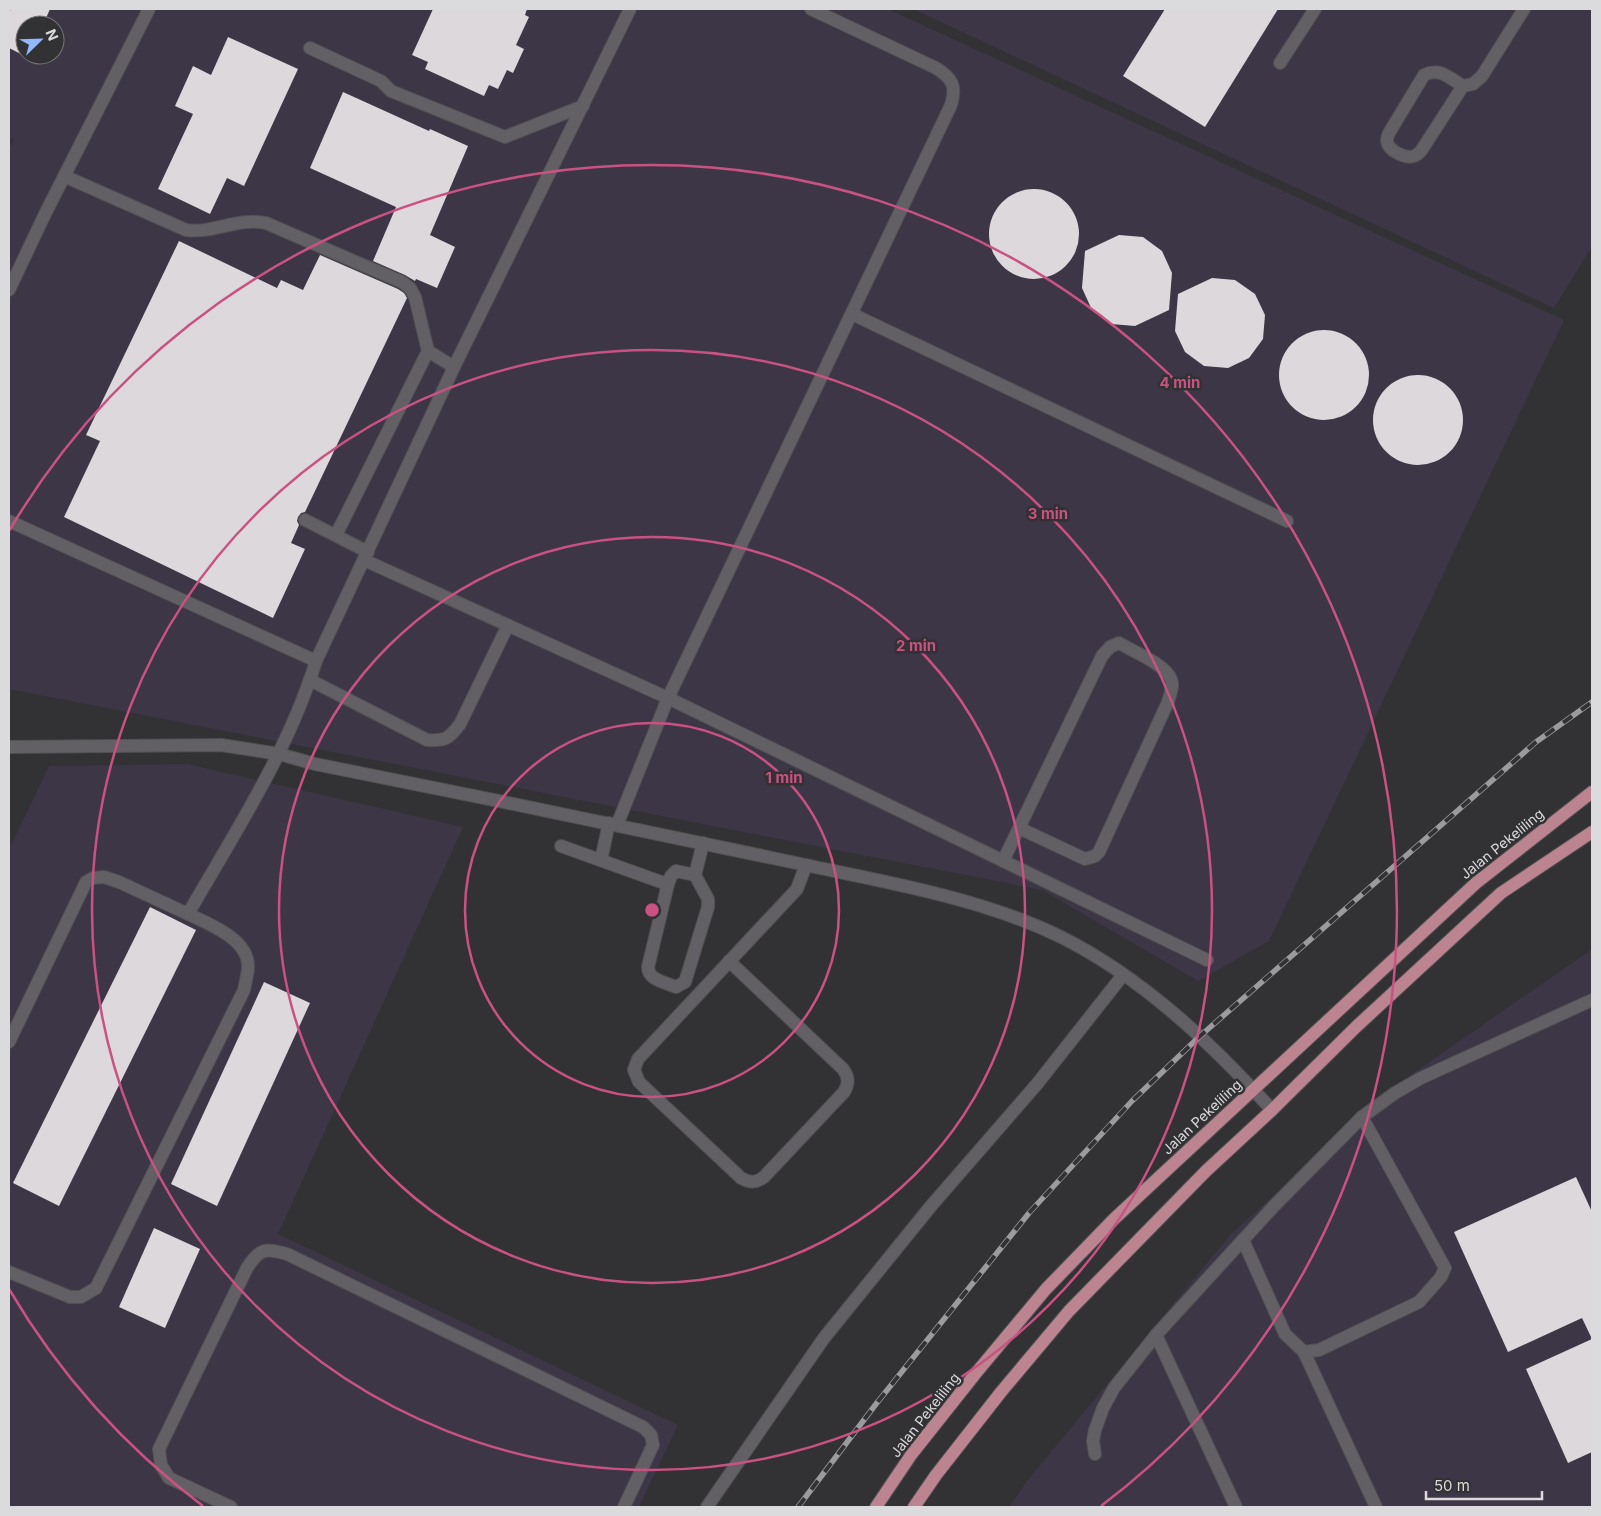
<svg xmlns="http://www.w3.org/2000/svg" width="1601" height="1516" font-family="Inter,sans-serif">
<style>
.industrial{fill:#3c3646;fill-rule:evenodd}
.building{fill:#dcd8db}
.lines{fill:none;stroke-linecap:round;stroke-linejoin:round}
.minor-casing{stroke:#504f51;stroke-width:14}
.major-casing{stroke:#504f51;stroke-width:14}
.minor{stroke:#626064;stroke-width:12}
.major{stroke:#bb8490;stroke-width:12}
.rail-casing{stroke:#9b9a9d;stroke-width:5.5}
.rail{stroke:#323134;stroke-width:4;stroke-dasharray:11;stroke-linecap:butt}
.ring{fill:none;stroke:#ca5282;stroke-width:2.5}
.labels{text-anchor:middle;stroke-width:5;stroke-linejoin:round;paint-order:stroke}
.street-label{font-size:14px;fill:#dbdadc;stroke:#323134}
.centre{fill:#ca5282;stroke:#323134;stroke-width:2.5}
.ring-label{font-size:15px;text-anchor:middle;font-weight:bold;fill:#ca5282;stroke:#323134;stroke-width:5;stroke-linejoin:round;paint-order:stroke}
</style>
<rect width="100%" height="100%" fill="#323134"/>
<g class="industrial">
<path d="M9,9H888L1564,320L1269,941L1198,981L1042,890L9,689V149L13,140L9,137ZM25,25H55V55H25Z"/>
<path d="M913,9H1592V247L1554,308Z"/>
<path d="M187,764L463,827L278,1234L678,1425L639,1507H9V850L49,766Z"/>
<path d="M1592,949V1507H1009L1027,1481L1231,1234L1399,1083Z"/>
</g>
<g class="building">
<path d="M11,9H50L43,25H25V56L9,48V13Z"/>
<path d="M433,9H527L525,15L529,17L516,45L524,49L513,73L507,70L498,89L489,85L484,96L425,69L428,62L412,55Z"/>
<path d="M1165,9H1278L1205,127L1123,76Z"/>
<path d="M228,37L298,69L244,186L227,178L210,214L158,189L193,114L175,106L193,66L211,75Z"/>
<path d="M343,92L429,131L430,129L468,146L430,235L455,247L437,288L416,279L415,281L405,275L373,261L396,207L310,168Z"/>
<circle cx="1034" cy="234" r="45"/>
<path d="M1119,235L1143,237L1162,251L1172,273L1169,310L1135,326L1111,324L1092,310L1082,288L1085,251Z"/>
<path d="M179,241L277,288L281,280L303,290L320,255L398,289L404,293L407,298L305,512L301,513L298,517L297,521L299,525L291,543L305,549L273,618L64,517L100,441L86,435Z"/>
<path d="M1212,278L1235,280L1255,294L1265,315L1263,339L1249,358L1228,368L1204,366L1185,352L1175,331L1178,294Z"/>
<circle cx="1324" cy="375" r="45"/>
<circle cx="1418" cy="420" r="45"/>
<path d="M150,907L196,930L59,1206L13,1183Z"/>
<path d="M264,982L310,1003L217,1206L171,1184Z"/>
<path d="M1576,1177L1592,1212V1452L1568,1463L1526,1369L1592,1339L1582,1318L1508,1352L1454,1232Z"/>
<path d="M154,1228L200,1249L165,1328L119,1307Z"/>
</g>
<g class="lines">
<g class="minor-casing">
<g id="minor">
<path d="M310,48L381,81L391,91L505,137L583,106"/>
<path d="M1280,63L1315,9"/>
<path d="M1463,86L1421,151C1419,153 1417,155 1414,156C1406,159 1388,151 1387,141C1387,138 1388,135 1389,133L1424,75C1440,67 1449,78 1463,86L1473,84L1482,76L1524,9"/>
<path d="M64,176L186,230C214,234 237,217 266,223L402,282L410,288L415,297L428,351L336,535"/>
<path d="M9,290L45,214L149,9"/>
<path d="M852,314L1287,521"/>
<path d="M428,351L454,367"/>
<path d="M305,520L368,552"/>
<path d="M9,521L316,661"/>
<path d="M364,560L668,698L1207,960"/>
<path d="M310,680L427,740C445,741 449,739 460,724L508,625"/>
<path d="M9,747L221,745L279,754L315,764C471,795 626,827 782,860C873,880 979,896 1063,938C1144,979 1212,1044 1272,1110"/>
<path d="M617,825L668,698L951,105C957,86 952,78 936,68L811,9"/>
<path d="M561,846L661,882L668,884L671,876L676,871L695,875"/>
<path d="M601,860L609,823"/>
<path d="M1003,861L1102,656L1110,647L1119,643C1132,651 1165,664 1171,679C1174,686 1170,694 1168,702L1099,852L1095,856L1085,859L1019,828"/>
<path d="M668,884L648,967C648,980 665,982 676,987L685,982L708,907V899L695,875L703,843"/>
<path d="M729,961L843,1069C849,1077 849,1084 844,1092L764,1177C756,1183 750,1183 741,1178L639,1082L634,1070L638,1059L797,889L806,865"/>
<path d="M9,1042L86,882L93,878L104,877L119,882L188,914"/>
<path d="M1243,1240L1285,1334L1304,1352L1319,1350L1419,1302L1441,1277L1445,1268L1362,1117"/>
<path d="M9,1272L70,1297H81L96,1288L244,990C245,983 248,974 248,967C249,939 209,924 188,914C235,832 288,752 316,661L454,367L630,9"/>
<path d="M1156,1335L1236,1507"/>
<path d="M1304,1352L1376,1507"/>
<path d="M1095,1454L1093,1441L1095,1430L1103,1408L1114,1388L1156,1335L1274,1206L1362,1117L1395,1093L1421,1078L1592,1000"/>
<path d="M231,1507L169,1478L161,1465L159,1449L247,1268C260,1248 265,1248 287,1254L643,1427L651,1435L653,1445L624,1507"/>
<path d="M707,1507L824,1338L931,1206L1037,1084L1123,975"/>
</g>
</g>
<g class="major-casing">
<g id="major">
<path d="M876,1507L911,1455L976,1373L1046,1289L1114,1219L1476,883L1592,792"/>
<path d="M914,1507L936,1475L1001,1392L1069,1311L1206,1171L1272,1110L1357,1026L1501,893L1592,832"/>
</g>
</g>
<use href="#minor" class="minor"/>
<use href="#major" class="major"/>
<g class="rail-casing">
<path id="rail" d="M798,1507L876,1404L1029,1213L1132,1101L1199,1037L1536,742L1592,702"/>
</g>
<use href="#rail" class="rail"/>
</g>
<g class="ring">
<circle cx="652" cy="910" r="187"/>
<circle cx="652" cy="910" r="373"/>
<circle cx="652" cy="910" r="560"/>
<path d="M203 1506A746 746 0 0 1 9 1289M9 531A746 746 0 1 1 1101 1506"/>
</g>
<g class="labels">
<g class="street-label">
<text transform="translate(1502 844) rotate(-39)" y="5">Jalan Pekeliling</text>
<text transform="translate(1202 1117) rotate(-43)" y="5">Jalan Pekeliling</text>
<text transform="translate(925 1415) rotate(-52)" y="5">Jalan Pekeliling</text>
</g>
</g>
<circle cx="652" cy="910" r="8" class="centre"/>
<g class="ring-label">
<text x="1180" y="388">4 min</text>
<text x="1048" y="519">3 min</text>
<text x="916" y="651">2 min</text>
<text x="784" y="783">1 min</text>
</g>
<rect width="1601" height="1516" fill="none" stroke="#dbdadc" stroke-width="20"/>
<g transform="translate(40 40) rotate(67)"><circle r="24" fill="#323134" stroke="#767577"/>
<path d="M0-4L9 19L0 12L-9 19Z" fill="#91b8fd"/>
<text y="-8" font-size="14" font-weight="bold" text-anchor="middle" fill="#dbdadc">N</text>
</g>
<path d="M1426 1491v8h116v-8" fill="none" stroke="#dbdadc" stroke-width="2.5"/>
<text x="1434" y="1491" font-size="15" fill="#dbdadc" stroke="#323134" stroke-width="4" paint-order="stroke">50 m</text>
</svg>
